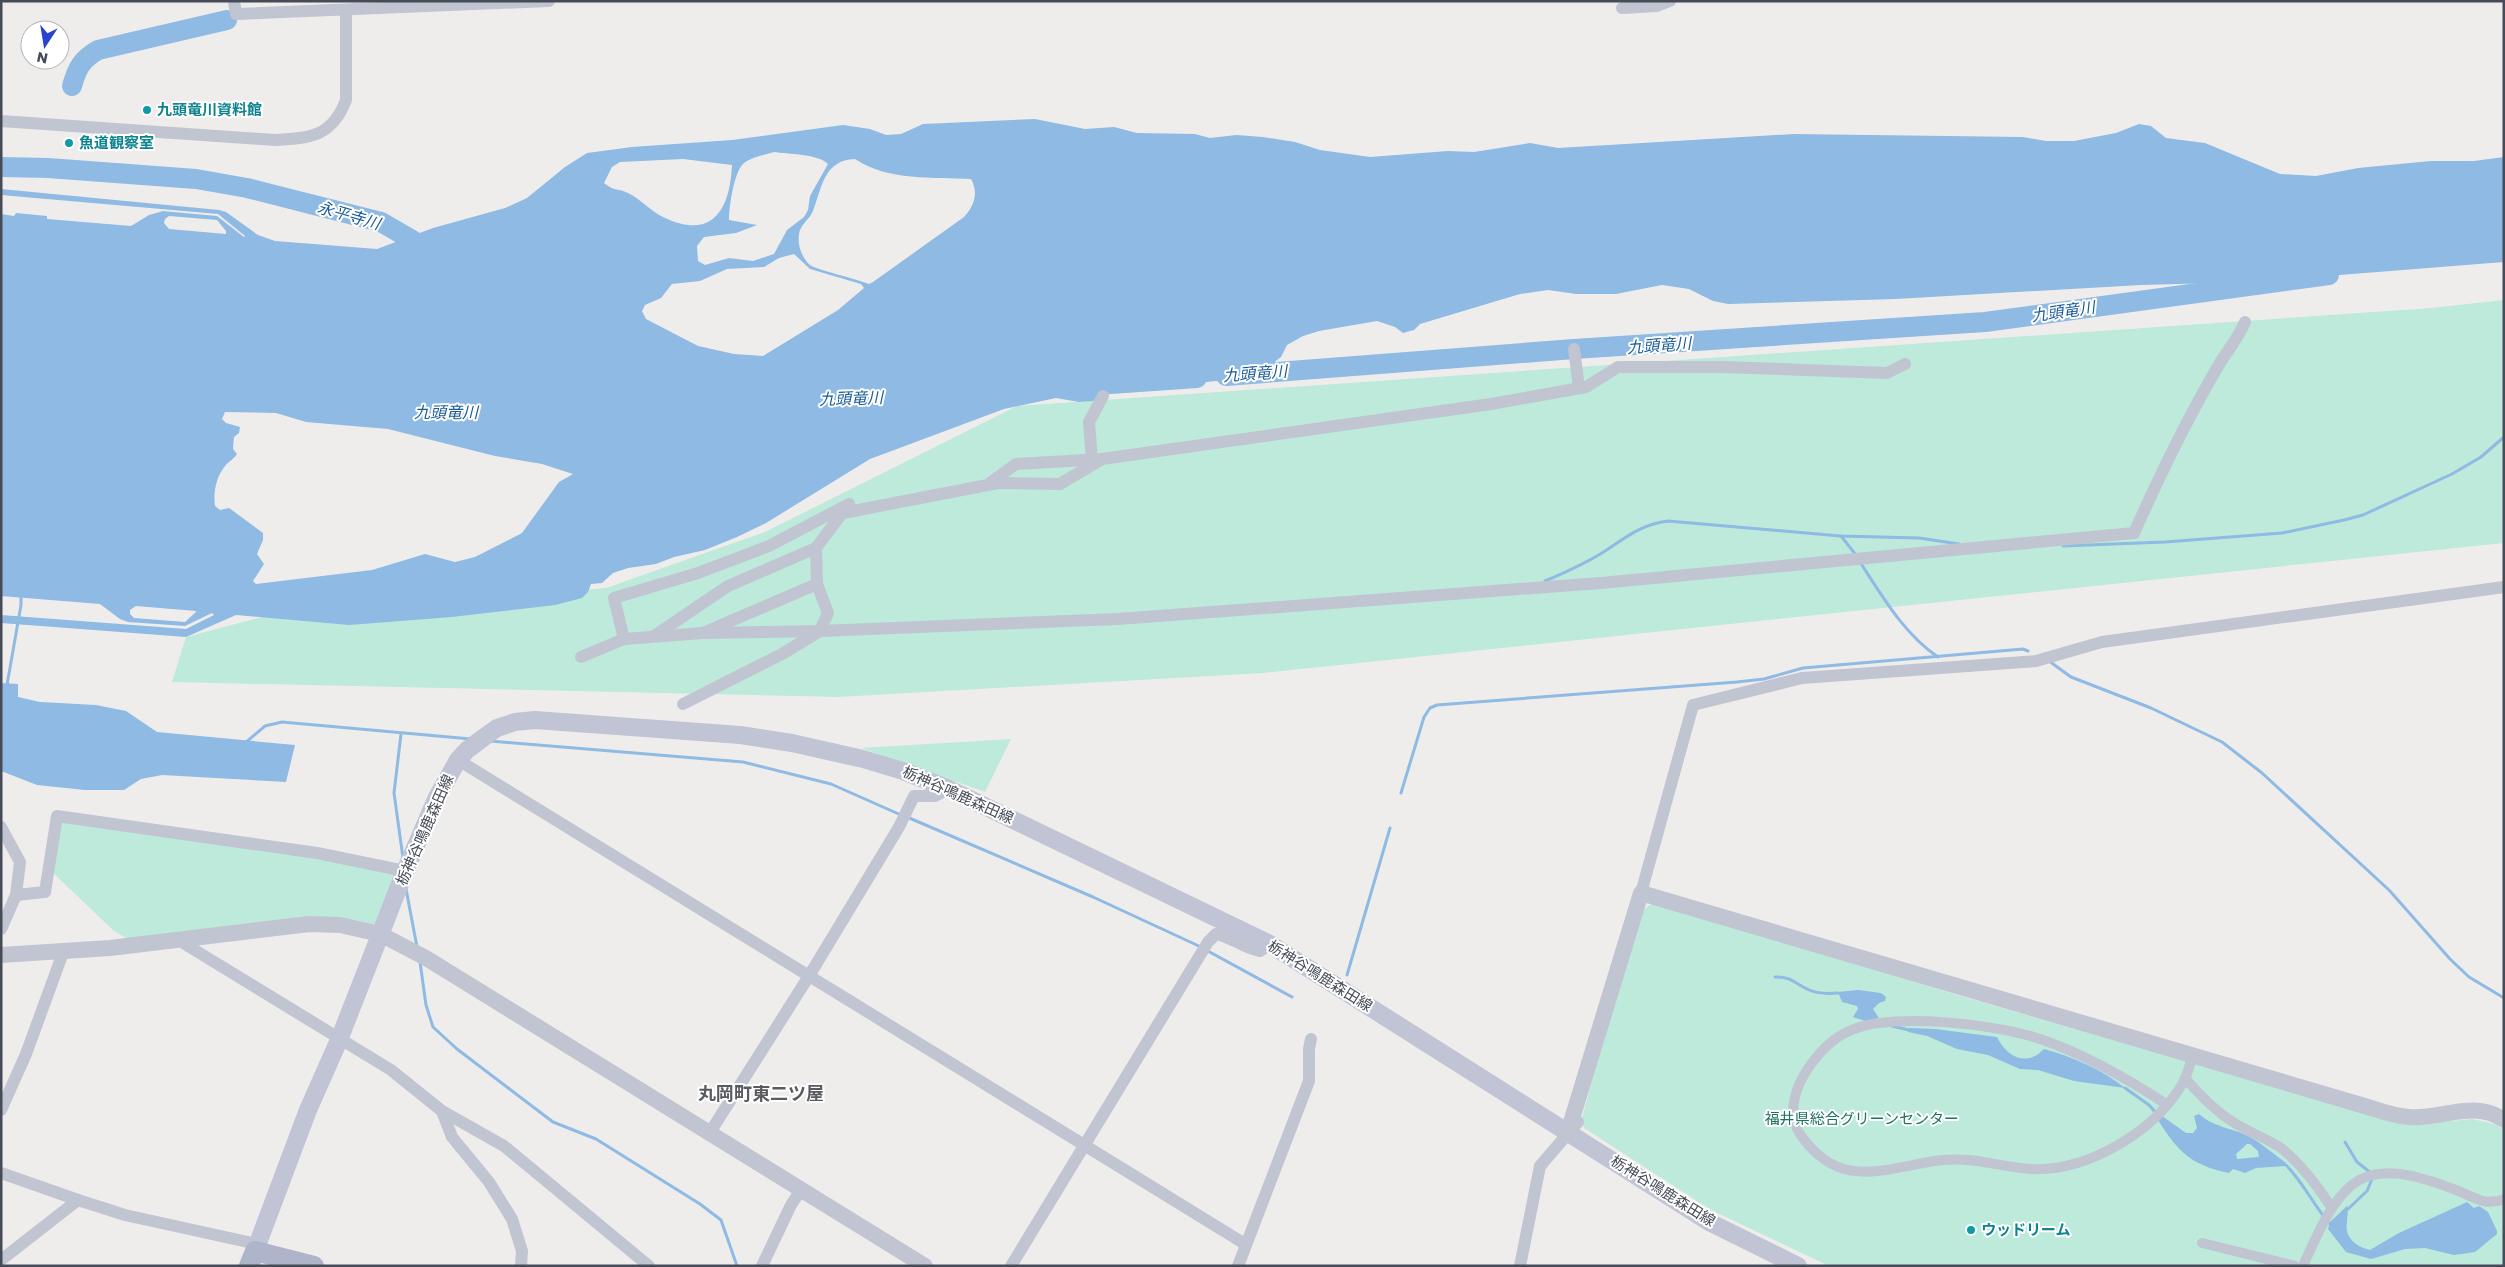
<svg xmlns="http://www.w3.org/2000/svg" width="2505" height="1267" font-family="Poppins,'Noto Sans JP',sans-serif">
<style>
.green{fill:#bdeadb}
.water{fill:#8ebae3;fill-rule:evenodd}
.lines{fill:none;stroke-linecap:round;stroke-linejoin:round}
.stream{stroke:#8ebae3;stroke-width:3}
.river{stroke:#8ebae3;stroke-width:20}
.pedestrian{stroke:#c1c5d1;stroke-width:10}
.minor{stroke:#c1c5d1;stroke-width:12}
.tertiary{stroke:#c1c5d1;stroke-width:16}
.secondary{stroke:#c0c4d4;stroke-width:18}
.primary{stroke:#aeb4c9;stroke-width:20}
.minor-bridge{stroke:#c1c5d1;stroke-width:12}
.culture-dot{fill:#0f9aa8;stroke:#fff;stroke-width:2}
.labels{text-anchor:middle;stroke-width:4;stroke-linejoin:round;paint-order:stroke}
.culture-label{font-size:15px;font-weight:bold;fill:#0d838f;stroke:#fff;text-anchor:start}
.street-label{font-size:15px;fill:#464b58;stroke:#fff}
.park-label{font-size:15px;fill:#1e725f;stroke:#fff}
.water-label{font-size:16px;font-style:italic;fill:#185b99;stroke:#fff}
.quarter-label{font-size:18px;font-weight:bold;fill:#5a5b61;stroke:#fff}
</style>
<rect width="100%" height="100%" fill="#efedec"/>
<g class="green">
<path d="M2504,300V543L1263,673L838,697L172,682L186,637L262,617L606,588L765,532L1017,406L2431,308Z"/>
<path d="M1011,739L985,792L861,748Z"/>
<path d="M57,816L405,871L380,934L340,925L135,943L114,931L49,869Z"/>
<path d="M1656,901L1957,995L2178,1059L2420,1124L2472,1119L2495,1124L2504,1130V1266H1829L1711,1210L1584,1128L1582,1118L1605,1032L1644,909Z"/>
</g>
<g class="water">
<path d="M1035,119L1085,129L1114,127L1137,133L1195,134L1210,138L1236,135L1263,137L1295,142L1320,150L1370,157L1448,151L1474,152L1530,143L1558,148L1794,134L2023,137L2046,141H2074L2116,133L2139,124L2151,126L2166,138L2205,143L2280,174L2316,176L2358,168L2431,161H2474L2504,157V262L2253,282L2141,285L1896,299L1728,304L1713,301L1689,289L1662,285L1616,294H1576L1548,290L1520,294L1420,324L1414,330L1403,333L1395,327L1377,321L1319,331L1303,336L1287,345L1281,357L1263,371L1243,378L1180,385L1167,379L1144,377L1128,381L1093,401L1079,402L1056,398L1004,409L870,459L766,523L737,537L705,550L674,557L656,564L628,568L613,573L602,583L591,584L588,592L582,598L555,605L452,617L349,625L236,615L186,637L1,623V615L186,629L214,615L212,613L185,626L128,622L120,619L100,604L1,596V214L14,216L16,213L47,216V219L131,226L149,215L163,211L173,212L217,216L244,237L245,236L218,214L1,195V189L219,210L226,212L258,235L275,241L377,249L433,228L505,208L527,198L565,167L587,153L632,147L732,140L843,125L870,129L886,135L901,134L923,124ZM774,152C787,154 819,154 828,164L810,196L808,210L804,217L787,230L774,254L753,261L729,258L705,265L698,261L697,246L704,237L736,233L757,225L729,220C729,207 734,171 744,163C752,157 764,155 774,152ZM683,159L732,165C730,210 712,241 663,217C650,211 641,199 628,193C618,188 615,192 604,183L612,167L620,162ZM855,159C887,181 934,177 971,179C979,193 974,206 964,217L873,282L869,284C857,279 814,269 810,265C801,257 796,242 800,230C803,223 810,218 813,211C822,187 824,160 855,159ZM169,216L217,220L226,231V234L169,229L164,223L165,219ZM794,254L810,269L861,284L864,288L838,310L763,356L734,354L698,346L646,319L642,311L645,305L661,298L672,284L700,281L727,269L764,267L779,258ZM225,412L276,413L306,422L388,429L495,456L542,464L573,474L559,482L522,533L475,557L455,562L425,554L372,570L256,584L253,581L264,564L257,554L263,540V533L229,508L220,510L215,506C213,493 216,477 225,466C229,461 233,460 237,454L233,449L234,437L239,433L240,427L226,423L222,419ZM136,606L196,611V612L185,622L134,618L130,614V610Z"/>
<path d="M1,683L18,684V697L40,702L96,705L126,711L157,732L295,745L286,782L162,775L141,779L124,790H85L37,785L1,771Z"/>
<path d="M1858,990L1881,993L1886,997L1885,1001L1879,1003L1873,1009L1879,1018L1865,1021L1853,1017L1858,1009L1857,1006L1842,1002L1838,992Z"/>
<path d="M1909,1028L1935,1029L1997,1037C2006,1056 2026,1068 2044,1049C2071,1056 2103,1070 2125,1088L2074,1081L2038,1070L2020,1069L1988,1055L1957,1049L1927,1036L1908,1032Z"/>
<path d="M2199,1114C2213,1127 2232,1128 2248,1136C2263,1144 2273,1154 2286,1163L2285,1166L2256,1168L2245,1173L2233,1169L2229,1173C2191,1165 2178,1152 2158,1120L2162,1116L2186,1133H2193L2197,1128L2194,1116ZM2247,1144H2250L2258,1151L2259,1157L2237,1159L2236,1154Z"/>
<path d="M2467,1202L2474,1208L2479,1206L2488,1212L2497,1231V1234L2475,1252L2454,1255L2425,1248L2405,1249L2371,1259L2346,1252L2328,1229L2330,1222L2347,1206C2349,1212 2347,1216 2347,1222C2344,1238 2357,1247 2370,1250L2399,1233Z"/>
</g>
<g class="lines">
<g class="stream">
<path d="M1841,536L1856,555"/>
<path d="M2063,546L2165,542L2282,533L2344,520L2363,515L2452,474L2481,457L2504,437"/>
<path d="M1860,562C1882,596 1904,634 1938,657"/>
<path d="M1545,581C1564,573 1584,564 1602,553C1624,539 1641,524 1668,521L1840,536L1919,538L1959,544"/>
<path d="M2049,661L2071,677L2151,708L2222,742L2262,773L2389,890L2450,959L2469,977L2504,998"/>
<path d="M7,685L21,605V593"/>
<path d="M401,734L394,793L403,858"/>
<path d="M490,741L743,762L831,784L901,815"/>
<path d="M245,743L265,726L282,722L471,739"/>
<path d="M1401,793L1424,717L1430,708L1437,705L1737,682L1764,679L1803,668L2023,649L2028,651"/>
<path d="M907,817L1093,897L1201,947"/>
<path d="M406,889L417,947"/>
<path d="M1206,950L1292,997"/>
<path d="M420,962L426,1005L433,1027L457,1049L553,1122L596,1139L700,1204L721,1220L737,1266"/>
<path d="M1347,975L1390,828"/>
<path d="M1775,977C1789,976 1795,983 1807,989C1817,994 1828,994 1838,993"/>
<path d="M1892,1026L1909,1030"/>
<path d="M2125,1088L2149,1105L2157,1114"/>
<path d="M2345,1142L2357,1162L2371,1173"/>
<path d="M2286,1165C2304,1183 2313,1205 2330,1224"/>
<path d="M2348,1209L2367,1191L2372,1179"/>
</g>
<g class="river">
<path d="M72,86C77,68 82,59 98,50L227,20"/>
<path d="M1,167L48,168L196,179L247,188L381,222L431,251"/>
<path d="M1226,376L1574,349L1985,322L2329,275"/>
<path d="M1096,385L1197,378"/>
</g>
<g class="pedestrian">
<path d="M2185,1078C2200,1095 2214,1110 2233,1122C2248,1132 2266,1138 2281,1148C2301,1164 2317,1185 2331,1207"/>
<path d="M2166,1104C2128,1079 2086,1055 2043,1040C1999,1024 1889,1011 1847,1032C1830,1040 1817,1055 1807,1070C1795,1088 1787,1114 1800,1134C1841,1194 1888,1166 1943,1160C1973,1157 2001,1167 2030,1169C2088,1172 2156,1131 2184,1081C2188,1073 2190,1063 2193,1055"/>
<path d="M2202,1243L2295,1266"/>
<path d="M2303,1266C2343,1175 2361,1152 2461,1192C2477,1199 2487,1206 2504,1199"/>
</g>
<g class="minor">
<path d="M234,1L236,14L549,1"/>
<path d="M1622,8L1657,6L1670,1"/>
<path d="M1,121L275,140C310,138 332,137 346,100V11"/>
<path d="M1574,349L1579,388"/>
<path d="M1102,459L1491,404L1586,387L1618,367H1723L1887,373L1905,364"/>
<path d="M1092,460L1089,422L1103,396"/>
<path d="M843,513L998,483L1060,484L1102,459L1016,464L987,485"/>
<path d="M703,633L820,631L1118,619L1601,583L2134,533C2159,477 2186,421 2217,368C2226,352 2238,339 2245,322"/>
<path d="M654,636L728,586L816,548L817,584"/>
<path d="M624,639L614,598L698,573L769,546L849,504L816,548"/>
<path d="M581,657L624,639L703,633L817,584L828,613L820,631L782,654L683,704"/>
<path d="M458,760L1245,1244"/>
<path d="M1,827L20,862L16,895"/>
<path d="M1641,893L1693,705L1802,678L2036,661L2102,642L2504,587"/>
<path d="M1,929L16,895L45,892L57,816L317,853L405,871"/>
<path d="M180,941L391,1070L442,1111L504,1146L649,1266"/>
<path d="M1,1110L26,1054L64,950"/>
<path d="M442,1111L452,1137L489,1182L512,1219L522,1251L521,1266"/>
<path d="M709,1134L809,976L899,827L914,796H935L949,789"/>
<path d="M1,1173L78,1200"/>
<path d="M1,1260L78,1200L125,1215L257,1244"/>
<path d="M762,1266L791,1205L801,1190"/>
<path d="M1011,1266L1208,942L1216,934C1232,937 1243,948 1260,951L1270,944"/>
<path d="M1238,1266L1309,1081V1049L1311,1039"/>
<path d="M1520,1266L1540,1166"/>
</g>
<g class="tertiary">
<path d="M1,955L110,948L309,924L340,925L380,934L426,958L925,1266"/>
<path d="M1568,1132L1641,893L2368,1107C2381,1111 2395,1116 2409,1117C2441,1120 2474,1099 2504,1120"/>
</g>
<path class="secondary" d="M255,1251L308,1110L339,1040L405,871L437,797L458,760L467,750L483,738L497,728L515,722L535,720L740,735L792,743L863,759L903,771L949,789L1270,944L1709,1222L1798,1266"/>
<path class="primary" d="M249,1266L255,1251L314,1266"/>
<path class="minor-bridge" d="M1540,1166L1578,1122"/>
</g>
<g class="culture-dot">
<circle cx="147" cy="110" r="5"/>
<circle cx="69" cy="143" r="5"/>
<circle cx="1971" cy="1230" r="5"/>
</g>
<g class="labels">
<g class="culture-label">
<text x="157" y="115">九頭竜川資料館</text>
<text x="79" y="148">魚道観察室</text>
<text x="1981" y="1235">ウッドリーム</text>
</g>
<g class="street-label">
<text transform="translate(958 795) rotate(24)" y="5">栃神谷鳴鹿森田線</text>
<text transform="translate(425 830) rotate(-66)" y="5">栃神谷鳴鹿森田線</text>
<text transform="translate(1320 976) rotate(32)" y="5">栃神谷鳴鹿森田線</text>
<text transform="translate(1663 1191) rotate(32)" y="5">栃神谷鳴鹿森田線</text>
</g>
<g class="park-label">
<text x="1862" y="1124">福井県総合グリーンセンター</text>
</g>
<g class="water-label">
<text transform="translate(349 215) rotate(16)" y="6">永平寺川</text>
<text transform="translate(2063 311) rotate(-8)" y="6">九頭竜川</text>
<text transform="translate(1659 345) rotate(-4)" y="6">九頭竜川</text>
<text transform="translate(1255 373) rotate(-4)" y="6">九頭竜川</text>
<text transform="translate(851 398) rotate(-2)" y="6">九頭竜川</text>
<text x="446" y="418">九頭竜川</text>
</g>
<g class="quarter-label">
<text x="761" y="1100">丸岡町東二ツ屋</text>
</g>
</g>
<rect width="2505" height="1267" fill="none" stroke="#464b58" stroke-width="5"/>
<g transform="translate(45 45) rotate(192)"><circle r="24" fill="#ffffff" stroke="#b5b7bc"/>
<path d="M0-4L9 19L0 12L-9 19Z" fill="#2843ce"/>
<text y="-8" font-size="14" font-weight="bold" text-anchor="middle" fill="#464b58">N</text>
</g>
</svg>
